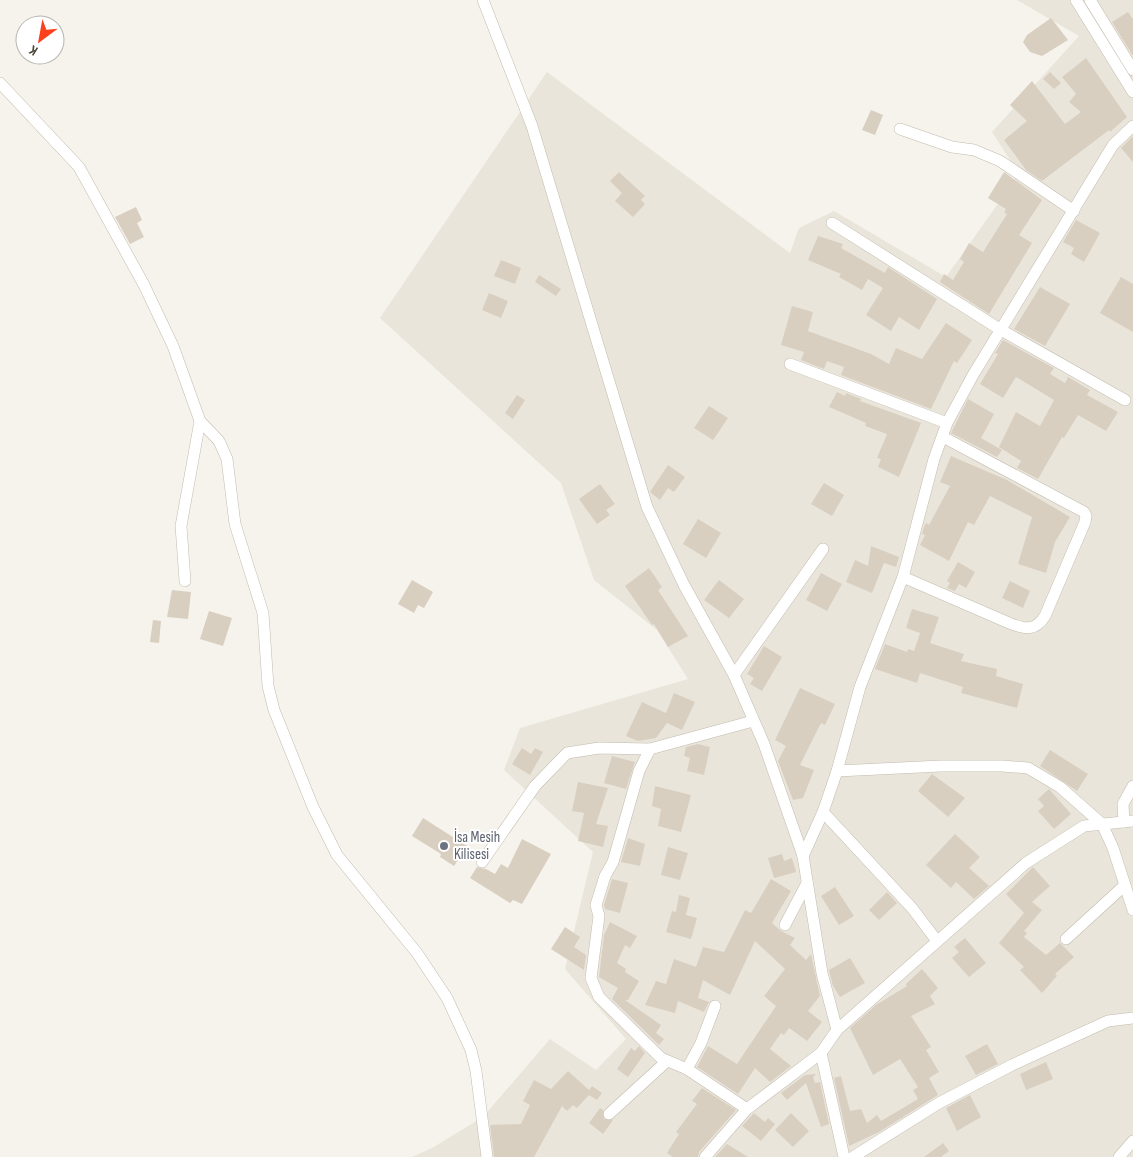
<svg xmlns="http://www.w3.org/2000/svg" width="1133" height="1157" font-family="'Sofia Sans Condensed',sans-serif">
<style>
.residential{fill:#eae5da}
.building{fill:#d8cfc1}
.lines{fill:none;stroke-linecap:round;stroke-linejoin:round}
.minor-casing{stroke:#c2bbae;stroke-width:12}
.minor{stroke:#fff;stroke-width:11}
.worship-dot{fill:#6b7280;stroke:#fff;stroke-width:2}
.labels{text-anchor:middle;stroke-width:4;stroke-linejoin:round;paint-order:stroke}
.worship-label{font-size:15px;fill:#5b616d;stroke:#fff;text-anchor:start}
</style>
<rect width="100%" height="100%" fill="#f6f3ec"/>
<path class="residential" d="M1017,0H1133V1157H412L432,1148L483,1117L550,1039L596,1070L626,1039L565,969L593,852L504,770L520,728L688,679L657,630L594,580L561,483L380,318L547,72L790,253L799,228L834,211L946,277L1019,174L992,132L1079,36Z"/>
<g class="building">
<path d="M1128,12L1133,19V56L1112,22Z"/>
<path d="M1051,18L1068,40L1042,56L1030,52L1023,42L1027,35Z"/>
<path d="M1086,58L1127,117L1110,132L1109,130L1042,181L1026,170L1004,140L1027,121L1010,105L1032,81L1065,124L1081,112L1069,102L1076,94L1062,77Z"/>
<path d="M1050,72L1061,83L1054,89L1043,79Z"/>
<path d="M871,110L883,115L875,135L862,130Z"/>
<path d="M1133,136V162L1121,148Z"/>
<path d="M619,172L645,196L641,200L645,204L633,217L615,201L622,193L610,181Z"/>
<path d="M1004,172L1042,200L1019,235L1032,243L989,314L940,282L944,274L953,280L964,262L960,259L969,243L983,252L1007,214L1004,213L1006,209L988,198Z"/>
<path d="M136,207L142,220L137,223L144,237L130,244L115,217Z"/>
<path d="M1076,220L1100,233L1084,262L1071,254L1074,248L1063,242Z"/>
<path d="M818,236L843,244L841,248L885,273L888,267L937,299L919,330L899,317L891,331L866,315L883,288L868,279L862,290L839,277L841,274L808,260Z"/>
<path d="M501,260L521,268L515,284L494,276Z"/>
<path d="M539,275L561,289L556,296L535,282Z"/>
<path d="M1121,277L1133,284V332L1100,313Z"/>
<path d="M1040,287L1070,304L1045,346L1014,329Z"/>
<path d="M489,293L508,301L501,318L482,310Z"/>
<path d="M792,306L813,312L808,331L871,354L889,364L896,348L922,359L946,323L972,340L957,363L954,361L931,409L841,375L844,367L827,361L824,369L801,360L804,352L781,345Z"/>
<path d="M1003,340L1054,368L1050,374L1065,383L1068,377L1090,390L1087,395L1118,412L1106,431L1078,415L1064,438L1062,437L1038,479L1017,468L1021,461L999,447L1016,412L1040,426L1054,400L1016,377L1003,398L980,384L998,354L995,353Z"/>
<path d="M837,392L845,396L846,393L861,399L860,401L921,423L899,477L878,467L881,459L877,458L887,434L865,426L866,423L829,407Z"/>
<path d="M517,395L525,400L513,419L505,413Z"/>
<path d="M968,399L994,414L981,438L1002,450L997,457L951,433Z"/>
<path d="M709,406L728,418L713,440L694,428Z"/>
<path d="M951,456L1007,480L1070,517L1055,542L1046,573L1018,564L1032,517L990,496L974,525L968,522L949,561L920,545L925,535L922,534L924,527L926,523L929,525L950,486L940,482Z"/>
<path d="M668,465L685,477L674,492L668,488L660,500L650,492Z"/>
<path d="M824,483L844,495L832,516L811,504Z"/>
<path d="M600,484L615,504L606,510L610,515L597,524L579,499Z"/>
<path d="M698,519L721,533L706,558L683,544Z"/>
<path d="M871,546L899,557L896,567L884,563L872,593L846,582L855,560L868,566Z"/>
<path d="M958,562L975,572L966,588L959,584L955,591L947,588L950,583L947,581Z"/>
<path d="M649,568L662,587L658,590L688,636L668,647L654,624L652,625L625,586Z"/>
<path d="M821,573L842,584L827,611L806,600Z"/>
<path d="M412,580L433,592L424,608L418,605L414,613L398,604Z"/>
<path d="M719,580L744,599L729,618L704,600Z"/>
<path d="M1010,581L1030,591L1023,608L1002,598Z"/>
<path d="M172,590L191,592L188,619L167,617Z"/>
<path d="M912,609L939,617L930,643L964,654L961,661L997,669L996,676L1023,684L1017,708L961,693L963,687L920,673L917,683L875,669L885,644L907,652L908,649L914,651L920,633L906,628Z"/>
<path d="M209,611L232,618L223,646L200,639Z"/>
<path d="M153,620L161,621L159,643L150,642Z"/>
<path d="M764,646L782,657L762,691L750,684L754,678L747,674Z"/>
<path d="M800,688L835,704L825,725L821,723L800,765L814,770L803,798L793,800L778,761L786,746L775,740Z"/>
<path d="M674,693L695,702L682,730L667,723L656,738L638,741L626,736L642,702L666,713Z"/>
<path d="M698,744L710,747L704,775L687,771L690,758L684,756L686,747Z"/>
<path d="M522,748L531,754L535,748L543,752L530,775L512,764Z"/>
<path d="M1050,750L1088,774L1077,791L1040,766Z"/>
<path d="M612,756L635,762L626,789L604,783Z"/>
<path d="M932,774L965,798L948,817L918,791Z"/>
<path d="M578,782L608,788L596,824L608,826L603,847L578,841L584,813L572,811Z"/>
<path d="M655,786L691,795L681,832L658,826L661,809L652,806Z"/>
<path d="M1049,789L1071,814L1054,829L1038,811L1044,806L1038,799Z"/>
<path d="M423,818L467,846L454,866L440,857L441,854L412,836Z"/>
<path d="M955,834L980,857L969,868L989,886L974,899L956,882L951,888L926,865Z"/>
<path d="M628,838L645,844L640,866L621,862Z"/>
<path d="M522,839L551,854L522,904L513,900L510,903L470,878L477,867L486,869L495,874L501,864L508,868Z"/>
<path d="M668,847L688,853L680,880L661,875Z"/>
<path d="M782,854L784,861L792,858L796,872L774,878L768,858Z"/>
<path d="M1033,867L1050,886L1032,902L1042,910L1024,931L1027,933L1024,937L1046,955L1060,943L1074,957L1055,974L1057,976L1042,993L1020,970L1024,967L999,943L1024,913L1006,894Z"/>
<path d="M612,879L628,883L620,913L605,909L604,905Z"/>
<path d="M771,879L791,891L772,923L781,931L795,938L790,945L806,960L811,954L820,996L808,1011L822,1022L807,1041L789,1028L784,1035L781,1033L770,1049L791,1066L770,1082L755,1068L738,1094L697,1067L708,1046L737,1064L776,1006L764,996L785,969L755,941L730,995L703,980L698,998L709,1002L704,1012L678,1001L675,1013L645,1005L656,981L666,984L674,959L696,967L703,947L724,952L745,910L751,913Z"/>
<path d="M835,887L854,916L839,925L821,896Z"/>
<path d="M887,892L897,903L879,920L869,910Z"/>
<path d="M679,895L690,898L686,915L697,918L691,939L666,932L672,911L676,912Z"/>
<path d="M610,922L637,936L630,948L625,945L617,963L626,969L625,972L639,981L628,1000H625L661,1025L656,1033L664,1039L659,1045L612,999L618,988L599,977L604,935Z"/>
<path d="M565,927L580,937L574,947L586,955L584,970L551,949Z"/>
<path d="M965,938L986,963L969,977L952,958L959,952L954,947Z"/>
<path d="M850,958L865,983L840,997L833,986L829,970Z"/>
<path d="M922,969L938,988L930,996L935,1004L911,1016L931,1047L926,1050L939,1072L929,1078L938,1095L879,1132L849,1146L834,1078L841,1076L850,1111L861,1109L867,1123L877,1115L881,1121L918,1099L913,1090L918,1087L900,1059L873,1075L850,1028L876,1005L907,986L906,984Z"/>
<path d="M987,1044L998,1064L976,1075L965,1056Z"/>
<path d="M639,1046L645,1053L628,1077L617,1069L631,1048L635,1051Z"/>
<path d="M1046,1062L1053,1079L1026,1090L1020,1074Z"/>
<path d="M568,1071L589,1090L592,1086L602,1093L597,1100L589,1095L577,1108L573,1105L567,1111L562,1106L534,1157H494L490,1125L521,1124L530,1105L523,1101L534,1080L551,1089Z"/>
<path d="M816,1074L813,1077L815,1083L820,1082L829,1124L821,1127L806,1083L787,1100L781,1093L805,1075Z"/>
<path d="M702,1088L736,1110L699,1152L698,1157H673L667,1153L679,1134L676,1132L697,1104L692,1101Z"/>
<path d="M970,1095L981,1117L957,1131L946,1108Z"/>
<path d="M600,1108L603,1110L604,1119L613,1120L603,1134L589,1123Z"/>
<path d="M754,1113L765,1122L768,1118L775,1124L761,1141L742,1126Z"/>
<path d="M791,1113L809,1131L793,1147L775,1130Z"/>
<path d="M943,1143L949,1151L941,1157H924Z"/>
<path d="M727,1144L748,1157H715Z"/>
</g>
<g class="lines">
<g class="minor-casing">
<g id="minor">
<path d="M483,0L532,126L647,507L684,585L734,675L764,744L803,856L822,973L837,1030"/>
<path d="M1076,0L1133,92"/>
<path d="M1090,0L1133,70"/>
<path d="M0,83L79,167L144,285L173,346L200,421L219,441L227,459L235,524L263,613L268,686L274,710L313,807L337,855L417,953L447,998L471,1050L476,1071L487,1157"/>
<path d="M900,129L952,147L974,150L1000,161L1074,211"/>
<path d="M832,223L1001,330L1125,400"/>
<path d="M790,364L947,423"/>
<path d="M903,577L1009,623C1024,629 1035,632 1045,616L1085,522L1086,516L1084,512L943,437"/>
<path d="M185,581L181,526L200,421"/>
<path d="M734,675L823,549"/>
<path d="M837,771L941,766H1002L1028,768L1060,787L1102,824L1113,848L1133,910"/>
<path d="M823,812L912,908L937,941"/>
<path d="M1124,822L1123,804L1133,786"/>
<path d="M803,856L823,812L837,771L860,687L903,577L934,459L947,423L973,375L1113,145L1133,126"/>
<path d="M482,862L535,786L567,753L599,748L650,749"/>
<path d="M785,925L807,883"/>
<path d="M1066,939L1125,885"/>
<path d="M821,1053L844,1157"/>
<path d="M687,1069L701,1043L715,1006"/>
<path d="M747,1109L687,1069L661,1058L599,997L591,978L599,916L596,905L605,876L613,862L639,771L650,749L753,721"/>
<path d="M609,1114L666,1062"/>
<path d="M705,1157L747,1109L821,1053L837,1030L1026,863L1084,826L1133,821"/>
<path d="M853,1157L939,1103L1012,1065L1108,1021L1133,1018"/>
<path d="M1119,1157L1133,1141"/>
</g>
</g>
<use href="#minor" class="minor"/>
</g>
<circle class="worship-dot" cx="444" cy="846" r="5"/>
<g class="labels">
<g class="worship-label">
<text x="454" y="842">İsa Mesih<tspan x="454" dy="17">Kilisesi</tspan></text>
</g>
</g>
<g transform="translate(40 40) rotate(212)"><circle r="24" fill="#ffffff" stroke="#b7b4b0"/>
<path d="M0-4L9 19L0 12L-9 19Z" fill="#fc3f1d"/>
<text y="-8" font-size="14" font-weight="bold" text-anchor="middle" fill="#4b4439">K</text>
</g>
</svg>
